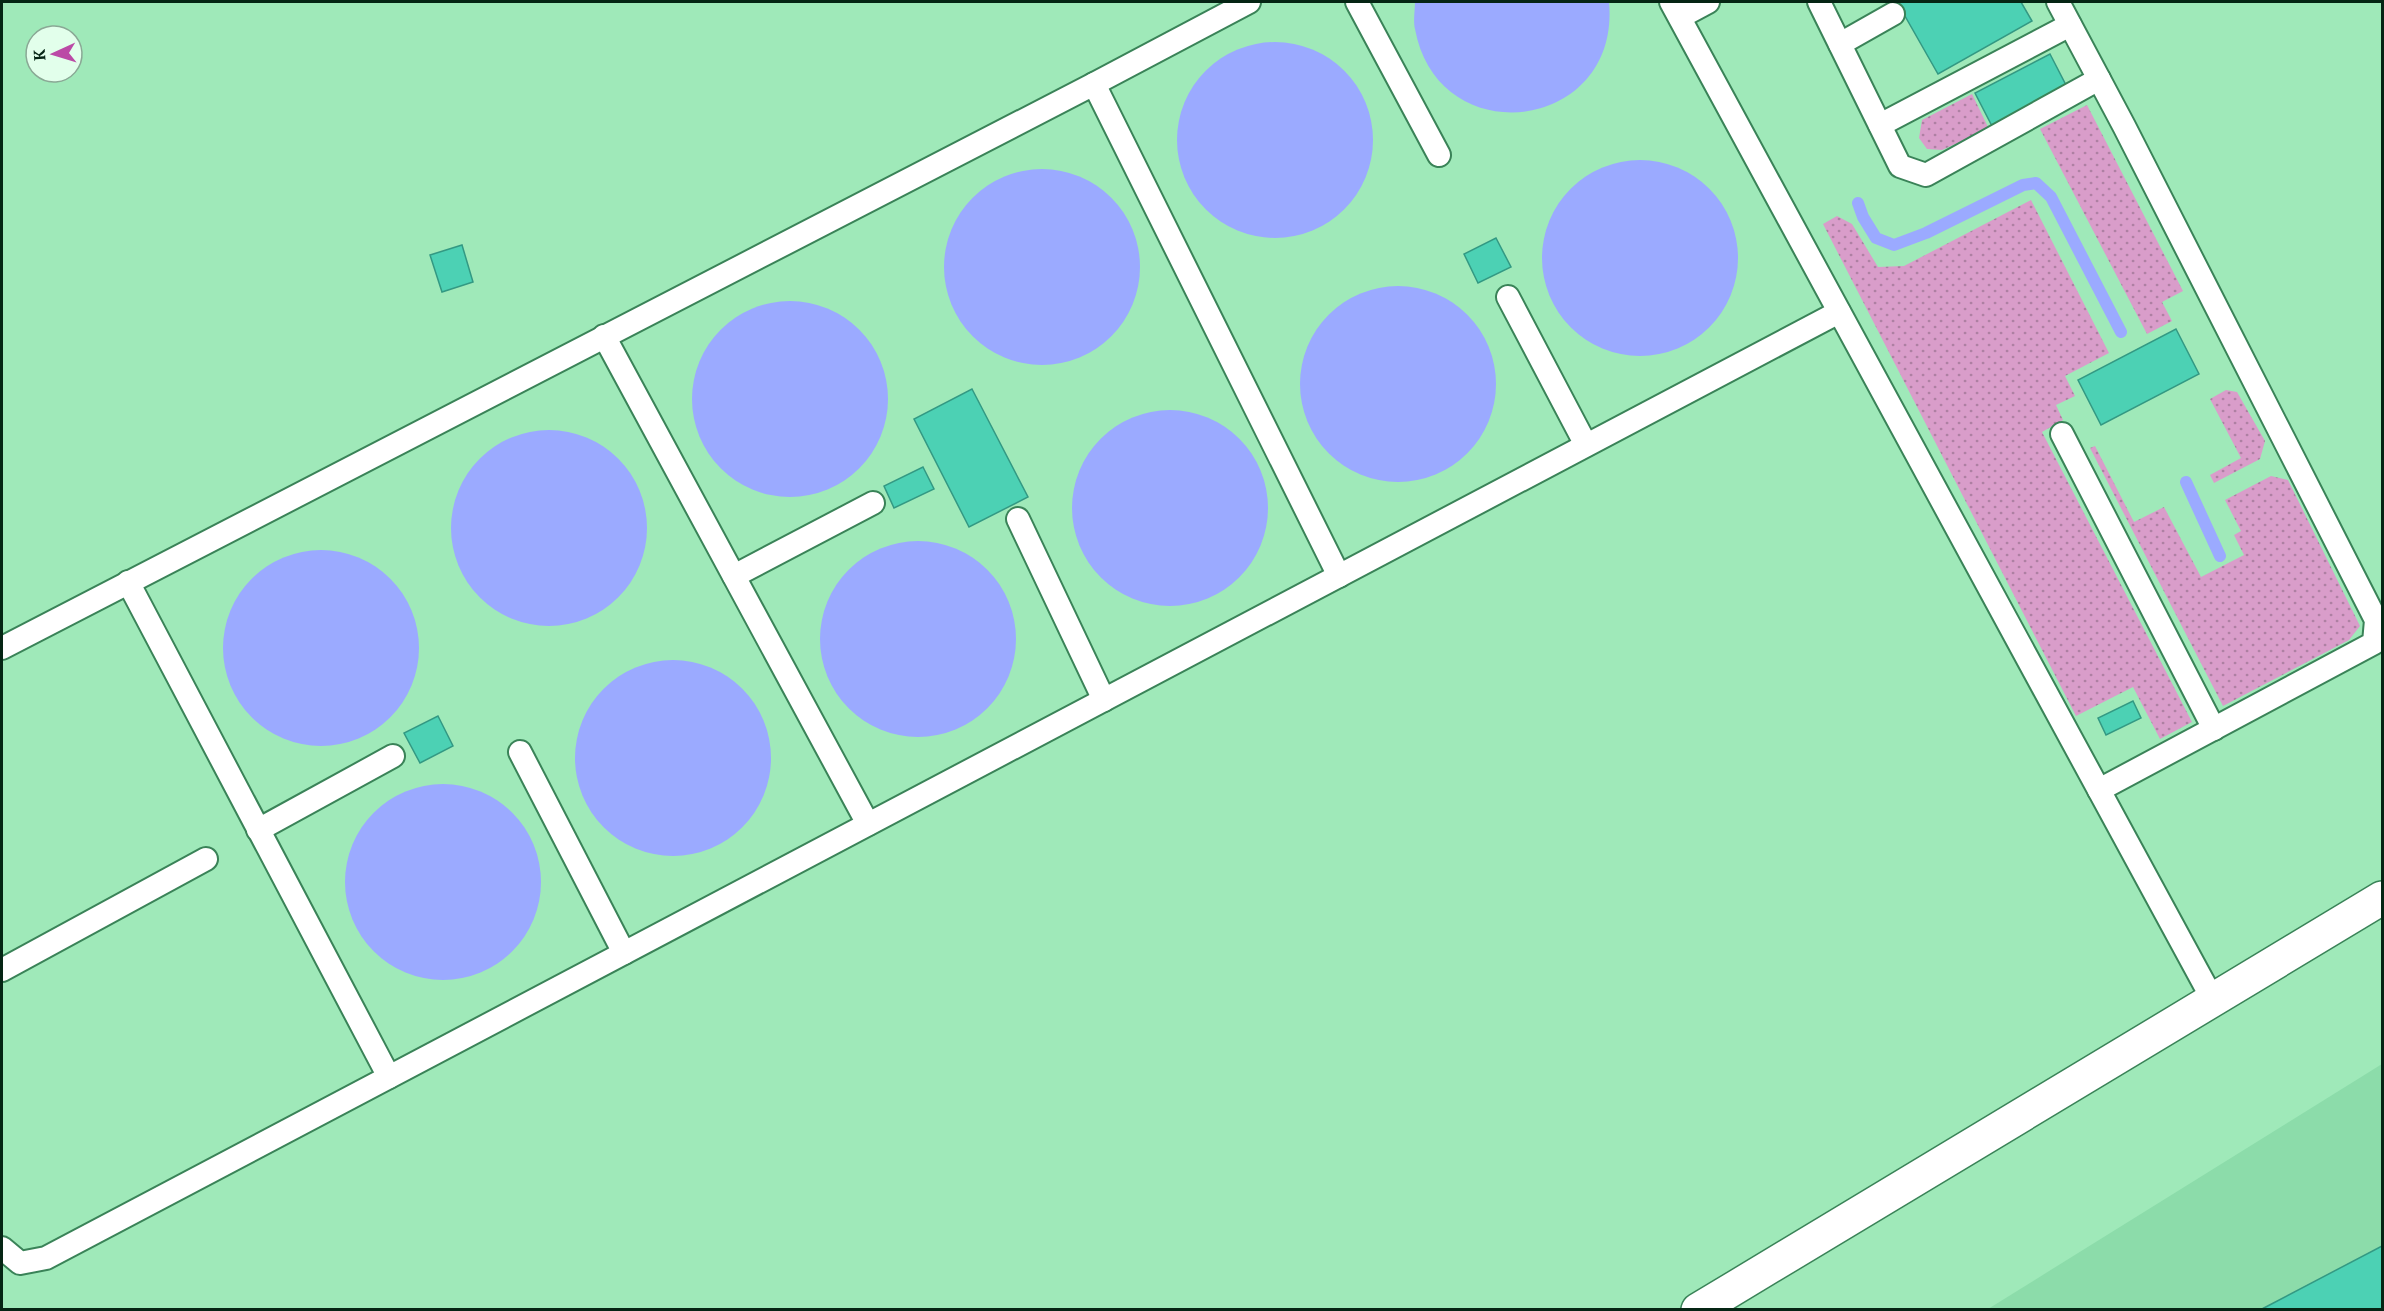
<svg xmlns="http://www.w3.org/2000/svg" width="2384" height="1311" font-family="'PT Serif',serif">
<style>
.built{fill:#8cdcaa}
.grass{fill:url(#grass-dots)}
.water{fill:#9baaff}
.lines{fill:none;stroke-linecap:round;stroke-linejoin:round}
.stream{stroke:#9baaff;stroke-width:12}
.building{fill:#4cd1b4;stroke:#339983;stroke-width:1.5}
.lane-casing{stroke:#3a8358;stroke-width:26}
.street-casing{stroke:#3a8358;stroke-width:36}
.lane{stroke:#fff;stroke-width:22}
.street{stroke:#fff;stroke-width:33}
</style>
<defs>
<pattern id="grass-dots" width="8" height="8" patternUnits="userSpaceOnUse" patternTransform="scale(1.5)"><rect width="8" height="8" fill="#d99dca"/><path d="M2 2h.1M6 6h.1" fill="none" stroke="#ae80a3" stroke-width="1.8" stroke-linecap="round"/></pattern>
</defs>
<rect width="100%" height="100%" fill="#9fe9b9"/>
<path class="built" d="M2382,1064V1309H1988Z"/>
<g class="grass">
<path d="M1972,94L1989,129L1942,150L1927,149L1919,138L1922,120Z"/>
<path d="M2087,105L2183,291L2162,302L2172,321L2147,334L2040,129Z"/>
<path d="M2031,200L2109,353L2065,376L2075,396L2056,405L2063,420L2042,432L2192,722L2160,739L2133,687L2076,716L1823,224L1837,216L1852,224L1878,267L1904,266Z"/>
<path d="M2226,390L2237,392L2265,441L2260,459L2214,483L2210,475L2241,458L2210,399Z"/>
<path d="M2095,446L2134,522L2164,507L2201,577L2244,555L2234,535L2241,531L2225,500L2271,476L2288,480L2360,626L2349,640L2223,706L2090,448Z"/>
</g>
<g class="water">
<path d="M1415,2H1609C1621,132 1438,155 1415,29C1413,21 1415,10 1415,2Z"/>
<circle cx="1275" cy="140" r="98"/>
<circle cx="1640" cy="258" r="98"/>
<circle cx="1042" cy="267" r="98"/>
<circle cx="1398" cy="384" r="98"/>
<circle cx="790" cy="399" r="98"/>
<circle cx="1170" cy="508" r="98"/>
<circle cx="549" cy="528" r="98"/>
<circle cx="918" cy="639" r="98"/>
<circle cx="321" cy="648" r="98"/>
<circle cx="673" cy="758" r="98"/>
<circle cx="443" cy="882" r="98"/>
</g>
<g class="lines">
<g class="stream">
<path d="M1858,203L1863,217L1876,238L1894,245L1926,233L2023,185L2036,183L2051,197L2121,332"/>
<path d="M2186,482L2220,556"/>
</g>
</g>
<g class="building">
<path d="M1897,2H2021L2032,21L1938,74Z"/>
<path d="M2050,54L2068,89L1993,128L1975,93Z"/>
<path d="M1496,238L1511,267L1478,283L1464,254Z"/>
<path d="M462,245L473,282L442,292L430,255Z"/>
<path d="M2176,329L2199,374L2101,425L2078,380Z"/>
<path d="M972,389L1028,497L969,527L914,419Z"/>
<path d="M923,467L934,489L894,508L884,486Z"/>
<path d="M2133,701L2141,718L2106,735L2098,718Z"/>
<path d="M438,716L453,746L420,763L404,733Z"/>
<path d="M2382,1246V1310H2260Z"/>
</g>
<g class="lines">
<g class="lane-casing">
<g id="lane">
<path d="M1357,2L1439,155"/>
<path d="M1671,2L2213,1000"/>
<path d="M1819,2L1900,166L1926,175L2099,79"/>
<path d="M2058,2L2124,126L2376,620L2374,643L2099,790"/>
<path d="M1680,17L1708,2"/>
<path d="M1840,44L1893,14"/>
<path d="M1094,84L1339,576"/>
<path d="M1880,125L2070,25"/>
<path d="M1508,297L1586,445"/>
<path d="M604,336L868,824"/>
<path d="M2062,434L2214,729"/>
<path d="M1018,519L1104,700"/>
<path d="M734,576L873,503"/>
<path d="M128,582L389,1077"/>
<path d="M2,648L1094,84L1249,2"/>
<path d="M520,752L624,953"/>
<path d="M258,830L393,756"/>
<path d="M2,970L206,859"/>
<path d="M2,1248L20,1263L46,1258L1839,312"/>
</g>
</g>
<g class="street-casing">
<path id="street" d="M1698,1310L2382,898"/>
</g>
<use href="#lane" class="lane"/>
<use href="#street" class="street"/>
</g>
<rect width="2384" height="1311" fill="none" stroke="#052514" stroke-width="6"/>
<g transform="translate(54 54) rotate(266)"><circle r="28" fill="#e2ffeb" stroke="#8aa895" stroke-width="1.5"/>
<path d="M0-4.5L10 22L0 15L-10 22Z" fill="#bb4aa6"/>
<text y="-9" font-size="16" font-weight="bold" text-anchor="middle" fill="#052514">K</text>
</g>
</svg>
